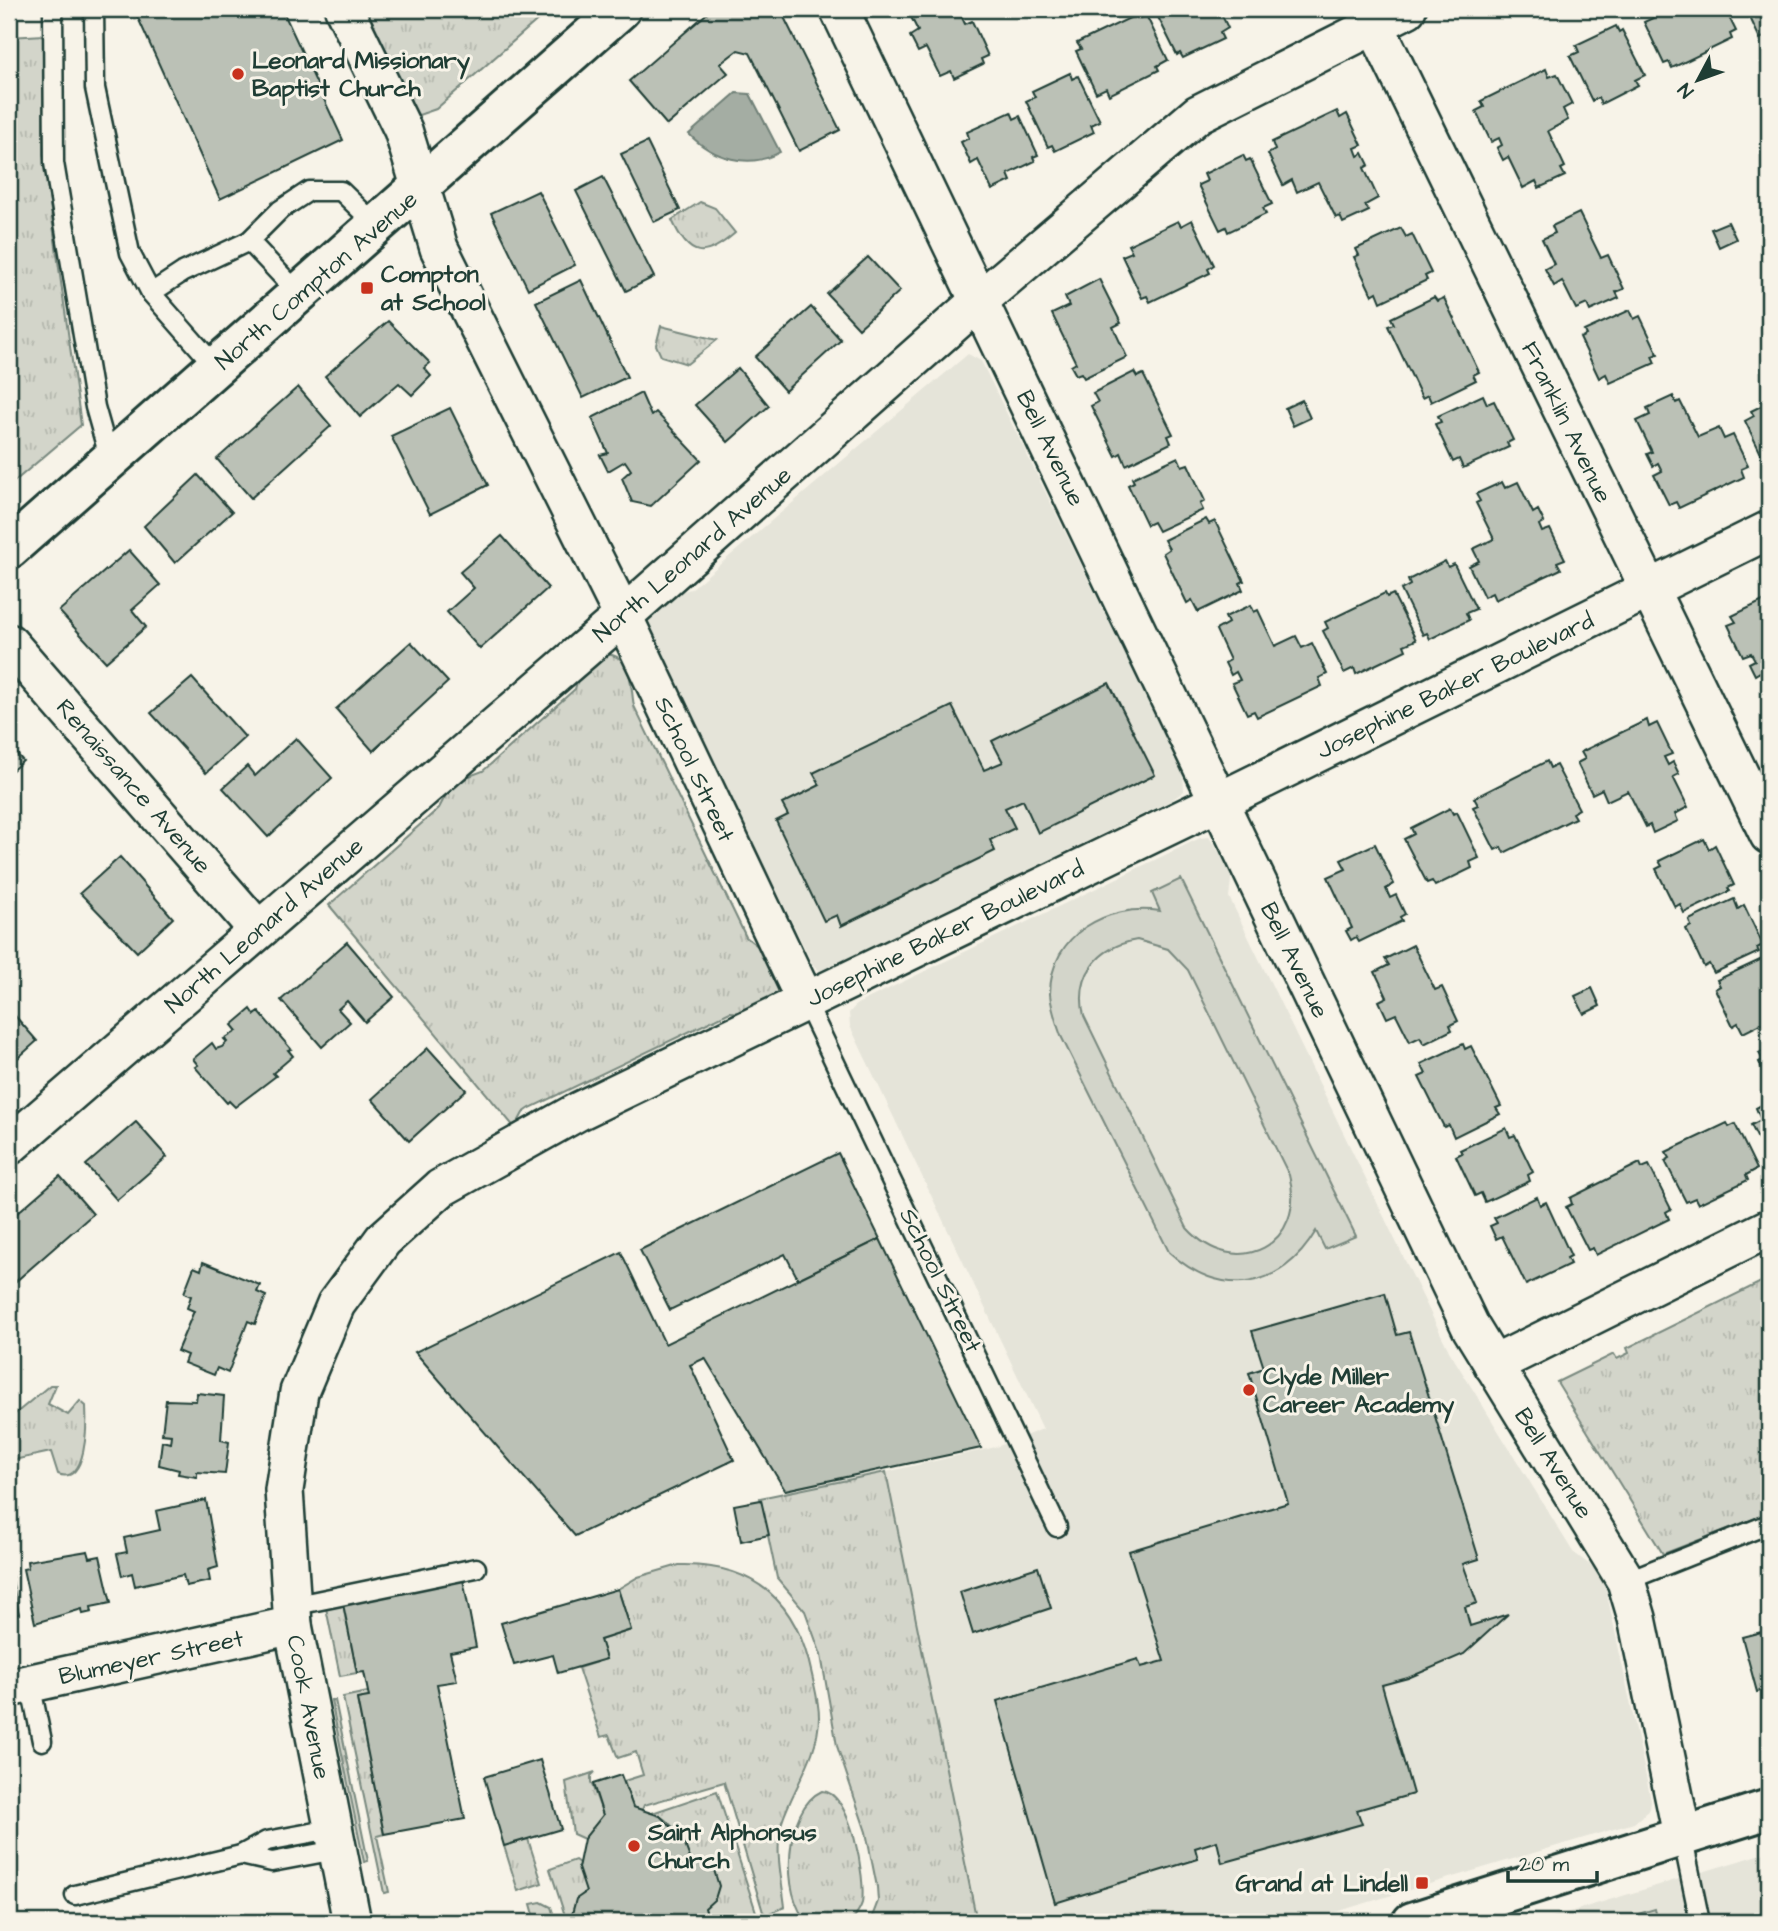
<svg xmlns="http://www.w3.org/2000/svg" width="1778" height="1931" font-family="'Architects Daughter',sans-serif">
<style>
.built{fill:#e5e4d9}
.grass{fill:url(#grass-tufts);stroke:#79897f;stroke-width:2}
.pitch{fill:#d3d5ca;stroke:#79897f;stroke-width:2;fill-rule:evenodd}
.water{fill:#a4ada3;stroke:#6f8077;stroke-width:2}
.building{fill:#bbc1b6;stroke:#1f3d34;stroke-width:2}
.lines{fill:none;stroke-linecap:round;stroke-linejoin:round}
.lane-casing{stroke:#1f3d34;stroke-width:23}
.street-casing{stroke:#1f3d34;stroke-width:42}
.secondary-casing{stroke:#1f3d34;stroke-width:44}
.primary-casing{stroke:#1f3d34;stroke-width:44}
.lane{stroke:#f7f3e8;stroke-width:18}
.street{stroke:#f7f3e8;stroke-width:37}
.secondary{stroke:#f7f3e8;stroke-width:38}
.primary{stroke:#f7f3e8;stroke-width:38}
.poi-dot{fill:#c8321e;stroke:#f7f3e8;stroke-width:2.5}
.labels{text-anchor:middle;stroke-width:6;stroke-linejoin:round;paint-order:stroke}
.poi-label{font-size:24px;font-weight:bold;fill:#1f3d34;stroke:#f7f3e8;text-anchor:start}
.street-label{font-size:24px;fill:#1f3d34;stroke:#f7f3e8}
</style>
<defs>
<pattern id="grass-tufts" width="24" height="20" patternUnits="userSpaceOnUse" patternTransform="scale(1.75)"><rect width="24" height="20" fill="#d3d5ca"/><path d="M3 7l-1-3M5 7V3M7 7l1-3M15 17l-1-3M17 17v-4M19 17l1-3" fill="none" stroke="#b5b8ae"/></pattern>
</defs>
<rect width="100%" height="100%" fill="#f7f3e8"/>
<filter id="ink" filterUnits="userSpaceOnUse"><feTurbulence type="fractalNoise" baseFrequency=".0143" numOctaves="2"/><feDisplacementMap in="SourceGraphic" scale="14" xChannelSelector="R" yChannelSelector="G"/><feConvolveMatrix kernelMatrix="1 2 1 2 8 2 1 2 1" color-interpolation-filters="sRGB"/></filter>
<g filter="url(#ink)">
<g class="built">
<path d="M968,354L981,361L1183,772L1184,791L1172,800L847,958L839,969L825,975L813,965L649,628V622L653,612L675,593L691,589Z"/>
<path d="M1209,837L1232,872L1229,897L1449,1351L1573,1552L1603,1575L1651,1800L1650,1809L1634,1823L1302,1922H977L886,1472L996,1447L1043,1429L850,1026L849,1013L857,1004L1200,838Z"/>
<path d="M1769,1852V1922H1536L1732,1863Z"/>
</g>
<g class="grass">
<path d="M359,9H550L436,109L419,115L412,111Z"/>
<path d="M44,35L43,154L81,425L9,486V37Z"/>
<path d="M700,202L715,208L735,233C704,260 689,258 672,220Z"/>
<path d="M661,326L717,340L687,364L661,356L656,345Z"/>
<path d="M606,654C634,656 630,686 634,706L746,937L764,951L779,991L775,998L743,1013L730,1012L530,1108L523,1113L515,1128L329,905L439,808L450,787L459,780L483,771L575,689L580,672Z"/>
<path d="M1769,1278V1513L1663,1554L1557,1382L1614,1354L1617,1359L1629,1353L1627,1348Z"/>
<path d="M50,1385H56L48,1404L68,1415L80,1401L86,1406C87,1424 87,1486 58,1474L51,1452L9,1461V1419Z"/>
<path d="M886,1472L977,1922H870L878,1901L877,1887L866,1832L837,1746L821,1655L805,1611L777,1578L760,1498Z"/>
<path d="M679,1565C756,1563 797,1602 812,1675C815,1689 819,1703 819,1717C819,1755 793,1788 782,1822C774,1849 782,1880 785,1907L767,1914L763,1912L724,1782L644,1805L642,1810L633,1807L624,1781L643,1775L636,1752L618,1758L609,1735L601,1737L578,1668L606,1659L600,1640L631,1630L618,1589L638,1577Z"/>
<path d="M343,1604L357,1673L340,1676L326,1608Z"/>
<path d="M368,1692L369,1697L357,1699L384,1834L377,1836L389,1892L384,1893L343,1697Z"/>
<path d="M331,1700H335L368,1861L364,1862Z"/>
<path d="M595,1772L591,1776V1782L603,1815L584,1839L573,1834L566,1782Z"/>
<path d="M717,1791L757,1915L741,1922H709L705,1908C724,1892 720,1875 702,1860L691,1861C683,1841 674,1820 652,1813Z"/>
<path d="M822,1791C851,1791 866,1879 862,1903C860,1910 855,1916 851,1922H808C780,1897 784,1808 822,1791Z"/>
<path d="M528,1839L542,1883L518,1891L504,1846Z"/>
<path d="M575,1860L579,1863L586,1892C575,1901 570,1909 575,1922H567L550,1869Z"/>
<path d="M541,1902L551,1907L556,1922H536L531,1904Z"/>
<path d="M1655,1909L1658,1922H1611Z"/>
</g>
<path class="pitch" d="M1181,879L1356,1236L1325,1249L1316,1231C1281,1291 1220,1299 1169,1252L1061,1036C1056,1022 1051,1008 1050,994C1050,934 1108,903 1160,911L1152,893ZM1137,940L1168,949L1188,970L1289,1175C1308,1243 1237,1283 1187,1228L1084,1016C1075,976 1097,947 1137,940Z"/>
<path class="water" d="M736,93L750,94L780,152C749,170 712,158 689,134Z"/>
<g class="building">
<path d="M134,9H282L343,140L220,199Z"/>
<path d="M712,9H780L840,130L799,151L750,53L738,50L720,64L728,73L667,125L629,81Z"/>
<path d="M907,9H958L965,24L972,21L988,56L981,59L983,64L954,78L951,71L940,76L926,48L918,52L910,36L918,31Z"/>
<path d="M1154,9H1219L1228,28L1220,33L1223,39L1183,58L1180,53L1177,55Z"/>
<path d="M1655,9H1725L1736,31L1730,34L1732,39L1672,68L1669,62L1664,64L1644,22L1653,18L1650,11Z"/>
<path d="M1746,9H1769V42L1766,36L1760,39Z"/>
<path d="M1138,14L1140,18L1146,15L1168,60L1157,66L1159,70L1109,95L1106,88L1096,93L1076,51L1081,49L1077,43Z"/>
<path d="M1616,26L1619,32L1622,30L1645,75L1635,80L1638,85L1601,104L1598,98L1592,101L1570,56L1579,52L1576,45Z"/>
<path d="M1546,69L1549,77L1557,74L1572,104L1563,109L1568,120L1548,131L1565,167L1561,169L1565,176L1539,188L1536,181L1523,188L1508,157L1503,160L1497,148L1502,145L1499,138L1491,142L1476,111L1484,107L1481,101Z"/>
<path d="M1070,73L1072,79L1078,76L1100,121L1091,125L1094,132L1055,151L1052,145L1048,147L1026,101L1035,97L1032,91Z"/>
<path d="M1337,111L1340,118L1347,114L1362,145L1355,148L1358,156L1363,153L1369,165L1364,168L1378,198L1365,205L1369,211L1343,223L1340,216L1336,218L1318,182L1297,192L1292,180L1283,185L1268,154L1275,150L1272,142Z"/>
<path d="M1011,112L1014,119L1020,116L1038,155L1033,157L1035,161L1008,174L1011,181L992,190L978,160L971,164L961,142L969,138L967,132Z"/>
<path d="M647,142L680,210L654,222L621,154Z"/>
<path d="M1243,155L1246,161L1250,159L1272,204L1263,208L1266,214L1228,232L1226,227L1220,230L1198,185L1207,181L1204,174Z"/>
<path d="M603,177L654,277L626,291L576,191Z"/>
<path d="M538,191L575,265L528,289L491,213Z"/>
<path d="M1579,213L1601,258L1608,255L1624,289L1616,292L1619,298L1590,311L1587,304L1576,309L1562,281L1554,286L1545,269L1554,264L1542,239L1555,233L1552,226Z"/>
<path d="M1192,220L1214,265L1208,269L1210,273L1150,302L1147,296L1142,298L1122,256L1132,252L1128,245L1178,221L1181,226Z"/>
<path d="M1728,222L1736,239L1719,247L1711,229Z"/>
<path d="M1401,228L1406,237L1412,234L1431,273L1425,276L1427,280L1381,302L1377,292L1372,295L1354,257L1359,255L1356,249Z"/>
<path d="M868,257L900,291L859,328L827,294Z"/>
<path d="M1099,279L1121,323L1113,327L1127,357L1084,378L1081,373L1076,375L1071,366L1076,363L1052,314L1069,306L1065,297Z"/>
<path d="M581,280L627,377L583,398L536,302Z"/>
<path d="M1434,297L1437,301L1444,298L1479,372L1473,375L1476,380L1431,402L1428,395L1422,398L1388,326L1394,324L1391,318Z"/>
<path d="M811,307L841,340L785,391L755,357Z"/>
<path d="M1630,310L1634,319L1640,316L1658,354L1652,356L1655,363L1610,383L1606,374L1599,378L1580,338L1586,335L1584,331Z"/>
<path d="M388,321L430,363L424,368L431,376L412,395L399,383L360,417L325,376Z"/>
<path d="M738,368L769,406L728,442L695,405Z"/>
<path d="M1134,372L1137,377L1143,374L1173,434L1168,436L1171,443L1126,465L1121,453L1116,456L1091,406L1098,402L1093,393Z"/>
<path d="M298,387L331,426L251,498L217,459Z"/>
<path d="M641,393L651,416L656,412L701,460L651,506L632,502L622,478L631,470L625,461L608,471L600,455L608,453L592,418Z"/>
<path d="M1483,395L1487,404L1494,401L1513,440L1507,443L1509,447L1463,468L1459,459L1453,462L1435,424L1441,422L1438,416Z"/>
<path d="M1673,396L1676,403L1680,401L1698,437L1719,428L1724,439L1733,435L1748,466L1741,469L1744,477L1679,508L1676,502L1669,505L1654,475L1662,471L1658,463L1653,466L1647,454L1652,452L1637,421L1650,415L1647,408Z"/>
<path d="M1302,400L1310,418L1293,426L1285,408Z"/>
<path d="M1769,402V465L1767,466L1745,421L1754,416L1751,411Z"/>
<path d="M450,408L488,485L430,514L391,436Z"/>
<path d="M1178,457L1182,466L1188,464L1205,501L1200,504L1203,510L1158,531L1153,522L1147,525L1128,485L1134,482L1132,478Z"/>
<path d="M198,475L232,512L175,563L144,526Z"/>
<path d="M1502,482L1505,488L1518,482L1533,513L1538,510L1544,522L1539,525L1542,532L1550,529L1565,559L1557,562L1561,569L1495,600L1492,593L1484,597L1469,566L1479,561L1473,549L1494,539L1476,503L1480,501L1476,494Z"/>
<path d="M1206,519L1209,524L1215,521L1244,581L1240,583L1243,590L1198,612L1192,600L1187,603L1163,553L1169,549L1164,540Z"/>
<path d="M502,536L548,588L480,649L447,612L474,588L460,572Z"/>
<path d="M129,550L160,585L132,610L146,627L106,662L59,611Z"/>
<path d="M1445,561L1448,567L1454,564L1476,609L1466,613L1469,620L1430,639L1427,633L1423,635L1401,590L1410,585L1408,580Z"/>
<path d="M1385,593L1387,597L1393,594L1416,640L1404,645L1406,650L1356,674L1354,668L1344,673L1323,631L1328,628L1325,622Z"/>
<path d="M1769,598V691L1760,672L1755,675L1749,663L1755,660L1751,653L1743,656L1728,625L1736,622L1732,616Z"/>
<path d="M1251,605L1254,612L1258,610L1275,646L1296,636L1302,648L1312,643L1327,674L1319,678L1322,686L1257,717L1254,711L1247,714L1232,683L1240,680L1236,672L1231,675L1225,663L1230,660L1216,630L1228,623L1225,617Z"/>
<path d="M411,642L448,682L373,751L336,709Z"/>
<path d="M192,678L245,737L206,773L151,713Z"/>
<path d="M1109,683L1155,775L1038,833L1023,800L1005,808L1015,828L990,840L995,851L841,926L837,915L824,921L776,821L788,815L782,804L820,785L813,773L952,706L984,770L1003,762L992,741Z"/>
<path d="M1647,720L1649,727L1657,723L1672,754L1664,757L1668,765L1673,762L1679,774L1673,777L1688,807L1675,814L1678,821L1653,833L1650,825L1646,827L1628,791L1607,801L1602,789L1592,794L1577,763L1585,759L1581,752Z"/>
<path d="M296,738L332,778L268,837L223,788L247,766L255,776Z"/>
<path d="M9,745L23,761L9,773Z"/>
<path d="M1547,761L1550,768L1556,765L1579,809L1572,813L1575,818L1504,853L1501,847L1495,850L1473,807L1478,805L1474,798Z"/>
<path d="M1450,808L1453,814L1457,812L1479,858L1470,862L1472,868L1435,886L1432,881L1427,883L1404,839L1414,834L1411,828Z"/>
<path d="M1704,839L1709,849L1715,845L1734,885L1728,888L1730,891L1684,913L1680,904L1675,907L1656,869L1662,866L1659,861Z"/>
<path d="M1375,844L1394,884L1386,889L1390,898L1396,895L1405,914L1400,917L1402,921L1359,942L1356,937L1351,940L1346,931L1352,928L1328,877L1346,869L1341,860Z"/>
<path d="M120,857L173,918L137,952L80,893Z"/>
<path d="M1734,899L1738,909L1744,905L1763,945L1757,948L1759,952L1714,973L1709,964L1704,967L1686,929L1691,926L1689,920Z"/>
<path d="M347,942L394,997L365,1022L347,1001L338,1009L350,1022L322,1047L281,1000Z"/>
<path d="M1413,945L1435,990L1442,987L1458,1021L1450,1025L1452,1030L1424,1044L1420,1037L1410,1042L1396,1014L1387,1018L1379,1001L1387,997L1375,972L1389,965L1385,959Z"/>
<path d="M1762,959L1767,968L1769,967V1020L1743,1033L1738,1023L1733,1026L1715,989L1720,986L1717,980Z"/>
<path d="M1592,988L1600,1006L1584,1014L1575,996Z"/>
<path d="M9,1009L37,1041L9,1066Z"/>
<path d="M251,1009L255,1015L259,1012L291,1049L288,1050L293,1056L273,1073L276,1076L235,1107L229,1101L227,1103L195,1067L198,1065L193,1059L212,1043L216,1049L222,1047L227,1042L224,1039L237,1031L232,1025Z"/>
<path d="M1463,1044L1465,1049L1471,1046L1501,1106L1496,1108L1500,1114L1454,1137L1449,1125L1444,1127L1419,1077L1426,1074L1421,1064Z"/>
<path d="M428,1048L466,1090L409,1141L372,1099Z"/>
<path d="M1769,1048V1083L1759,1062L1763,1060L1759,1053Z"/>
<path d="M1769,1101V1154L1766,1155L1751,1125L1761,1120L1756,1108Z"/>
<path d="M136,1122L167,1157L117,1200L86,1165Z"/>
<path d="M1727,1123L1729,1127L1735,1124L1757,1169L1746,1175L1748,1180L1698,1204L1695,1198L1686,1202L1665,1161L1670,1158L1666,1152Z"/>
<path d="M1506,1128L1510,1137L1515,1135L1533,1172L1528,1175L1530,1181L1485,1202L1481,1193L1475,1196L1456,1156L1462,1153L1460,1150Z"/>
<path d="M838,1153L880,1239L798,1279L785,1254L670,1310L640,1250Z"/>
<path d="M1640,1163L1642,1168L1649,1165L1671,1209L1666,1212L1669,1219L1596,1255L1593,1248L1588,1250L1566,1207L1572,1204L1570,1198Z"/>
<path d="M60,1176L93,1214L15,1282L9,1275V1220Z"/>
<path d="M1537,1197L1540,1205L1546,1202L1571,1256L1567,1258L1570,1264L1526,1285L1502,1236L1496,1239L1490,1226L1497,1223L1494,1218Z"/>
<path d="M880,1239L981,1448L785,1490L705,1358L690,1365L734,1460L575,1536L415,1352L621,1252L665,1344Z"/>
<path d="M203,1262L260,1285L257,1292L266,1296L255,1324L248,1321L228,1373L217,1368L214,1375L184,1363L187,1355L177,1351L194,1311L187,1308L191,1296L184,1293L194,1267L201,1270Z"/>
<path d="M1385,1293L1397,1335L1409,1332L1479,1559L1463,1564L1477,1603L1465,1607L1470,1626L1508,1614L1464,1654L1408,1678L1382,1685L1413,1794L1357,1810L1362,1824L1222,1863L1217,1841L1195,1848L1198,1859L1055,1903L997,1701L1138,1659L1141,1667L1164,1661L1129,1551L1288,1503L1249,1373L1264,1368L1252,1331Z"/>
<path d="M197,1393L224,1396L221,1440L229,1442L225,1474L197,1472V1477L178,1474L179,1470L159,1465L162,1441L170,1443L171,1435L162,1434L166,1400L196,1401Z"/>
<path d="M206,1500L218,1567L208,1570L210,1581L186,1586L183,1575L135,1586L132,1573L122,1576L117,1554L127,1552L124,1538L160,1530L156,1511Z"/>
<path d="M761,1500L769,1535L741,1541L734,1505Z"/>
<path d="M88,1551L90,1558L100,1556L111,1603L91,1607L92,1612L83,1614L82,1609L35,1623L23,1569L28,1568L27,1561Z"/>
<path d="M9,1565L19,1614L9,1616Z"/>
<path d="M1038,1567L1051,1608L973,1634L960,1592Z"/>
<path d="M463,1579L476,1647L450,1652L457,1681L437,1684L465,1819L384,1834L357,1699L369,1697L364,1672L357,1673L343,1604Z"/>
<path d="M618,1589L631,1630L600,1640L606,1659L558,1673L553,1655L514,1665L501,1623Z"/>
<path d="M1769,1630V1689L1757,1692L1742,1637Z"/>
<path d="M540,1760L561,1829L504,1846L484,1777Z"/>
<path d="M621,1775L633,1807L660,1816L682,1837L691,1861L702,1860L714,1870L719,1886L715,1899L705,1908L709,1922H575L572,1914L576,1899L586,1892L578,1868L584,1839L603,1815L593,1784Z"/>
</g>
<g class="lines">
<g class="lane-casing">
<g id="lane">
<path d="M53,9L54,163L95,407L110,460"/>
<path d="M94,9L95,88L130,253L151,293"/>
<path d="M249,241L280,210L309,191H341L377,226"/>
<path d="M216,367L151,293L183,272L249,241L299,294"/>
<path d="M805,1000L1057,1527"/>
<path d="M1626,1581L1769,1524"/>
<path d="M292,1606L476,1568"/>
<path d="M30,1683L42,1741"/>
<path d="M1682,1835L1700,1922"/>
<path d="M241,1855L272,1862L336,1850"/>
<path d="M75,1895L241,1855L267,1841L332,1829"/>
</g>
</g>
<g class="street-casing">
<g id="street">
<path d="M344,9L403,130L439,248L623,616L805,1000"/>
<path d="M839,9L1471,1328L1626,1581L1637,1618L1682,1835"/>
<path d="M1367,9L1769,835"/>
<path d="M9,643L258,930"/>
<path d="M9,1146L623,616L980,300L1198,114L1407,9"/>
<path d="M1493,1365L1769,1228"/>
<path d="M9,1688L293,1625"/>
<path d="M352,1922L293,1625L284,1490L299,1392L336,1304L383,1240L441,1188L579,1111L1220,801L1769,530"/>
</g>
</g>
<g class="secondary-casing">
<path id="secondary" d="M9,549L621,9"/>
</g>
<g class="primary-casing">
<path id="primary" d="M1412,1922L1769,1809"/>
</g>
<use href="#lane" class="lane"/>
<use href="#street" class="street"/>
<use href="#secondary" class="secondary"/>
<use href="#primary" class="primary"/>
</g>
</g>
<g class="poi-dot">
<circle cx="238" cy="74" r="7"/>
<rect x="360" y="281" width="14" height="14" rx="3.5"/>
<circle cx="1249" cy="1390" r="7"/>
<circle cx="634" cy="1846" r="7"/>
<rect x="1415" y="1876" width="14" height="14" rx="3.5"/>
</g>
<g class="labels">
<g class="poi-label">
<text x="252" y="68">Leonard Missionary<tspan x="252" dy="28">Baptist Church</tspan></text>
<text x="381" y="282">Compton<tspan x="381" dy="28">at School</tspan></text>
<text x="1263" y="1384">Clyde Miller<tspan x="1263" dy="28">Career Academy</tspan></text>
<text x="648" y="1840">Saint Alphonsus<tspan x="648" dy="28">Church</tspan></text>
<text x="1408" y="1891" text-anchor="end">Grand at Lindell</text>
</g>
<g class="street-label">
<text transform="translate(316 280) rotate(-41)" y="8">North Compton Avenue</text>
<text transform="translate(1567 422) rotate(64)" y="8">Franklin Avenue</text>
<text transform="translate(1051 448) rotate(64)" y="8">Bell Avenue</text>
<text transform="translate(692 554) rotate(-41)" y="8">North Leonard Avenue</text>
<text transform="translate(1455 685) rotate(-26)" y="8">Josephine Baker Boulevard</text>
<text transform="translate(695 769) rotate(65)" y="8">School Street</text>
<text transform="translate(134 786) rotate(49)" y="8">Renaissance Avenue</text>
<text transform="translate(264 925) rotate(-41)" y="8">North Leonard Avenue</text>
<text transform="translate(945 933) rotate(-26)" y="8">Josephine Baker Boulevard</text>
<text transform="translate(1295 960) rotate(64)" y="8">Bell Avenue</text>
<text transform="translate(941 1280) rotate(64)" y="8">School Street</text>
<text transform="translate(1554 1463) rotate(58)" y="8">Bell Avenue</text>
<text transform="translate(151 1657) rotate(-12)" y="8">Blumeyer Street</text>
<text transform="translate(309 1707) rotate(79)" y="8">Cook Avenue</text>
</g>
</g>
<rect width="1778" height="1931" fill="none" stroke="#f7f3e8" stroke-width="35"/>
<rect x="18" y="18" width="1743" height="1896" fill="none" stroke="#1f3d34" stroke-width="2.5" filter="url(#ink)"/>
<g transform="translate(1698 80) rotate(229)" stroke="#f7f3e8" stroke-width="5" paint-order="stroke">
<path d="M0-5L12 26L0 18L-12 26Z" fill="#1f3d34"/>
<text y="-10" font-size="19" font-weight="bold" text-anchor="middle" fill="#1f3d34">N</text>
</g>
<path d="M1508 1871v10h89v-10" fill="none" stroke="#1f3d34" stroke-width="3.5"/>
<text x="1519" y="1871" font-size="21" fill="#1f3d34" stroke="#f7f3e8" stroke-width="5" paint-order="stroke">20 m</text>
</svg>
